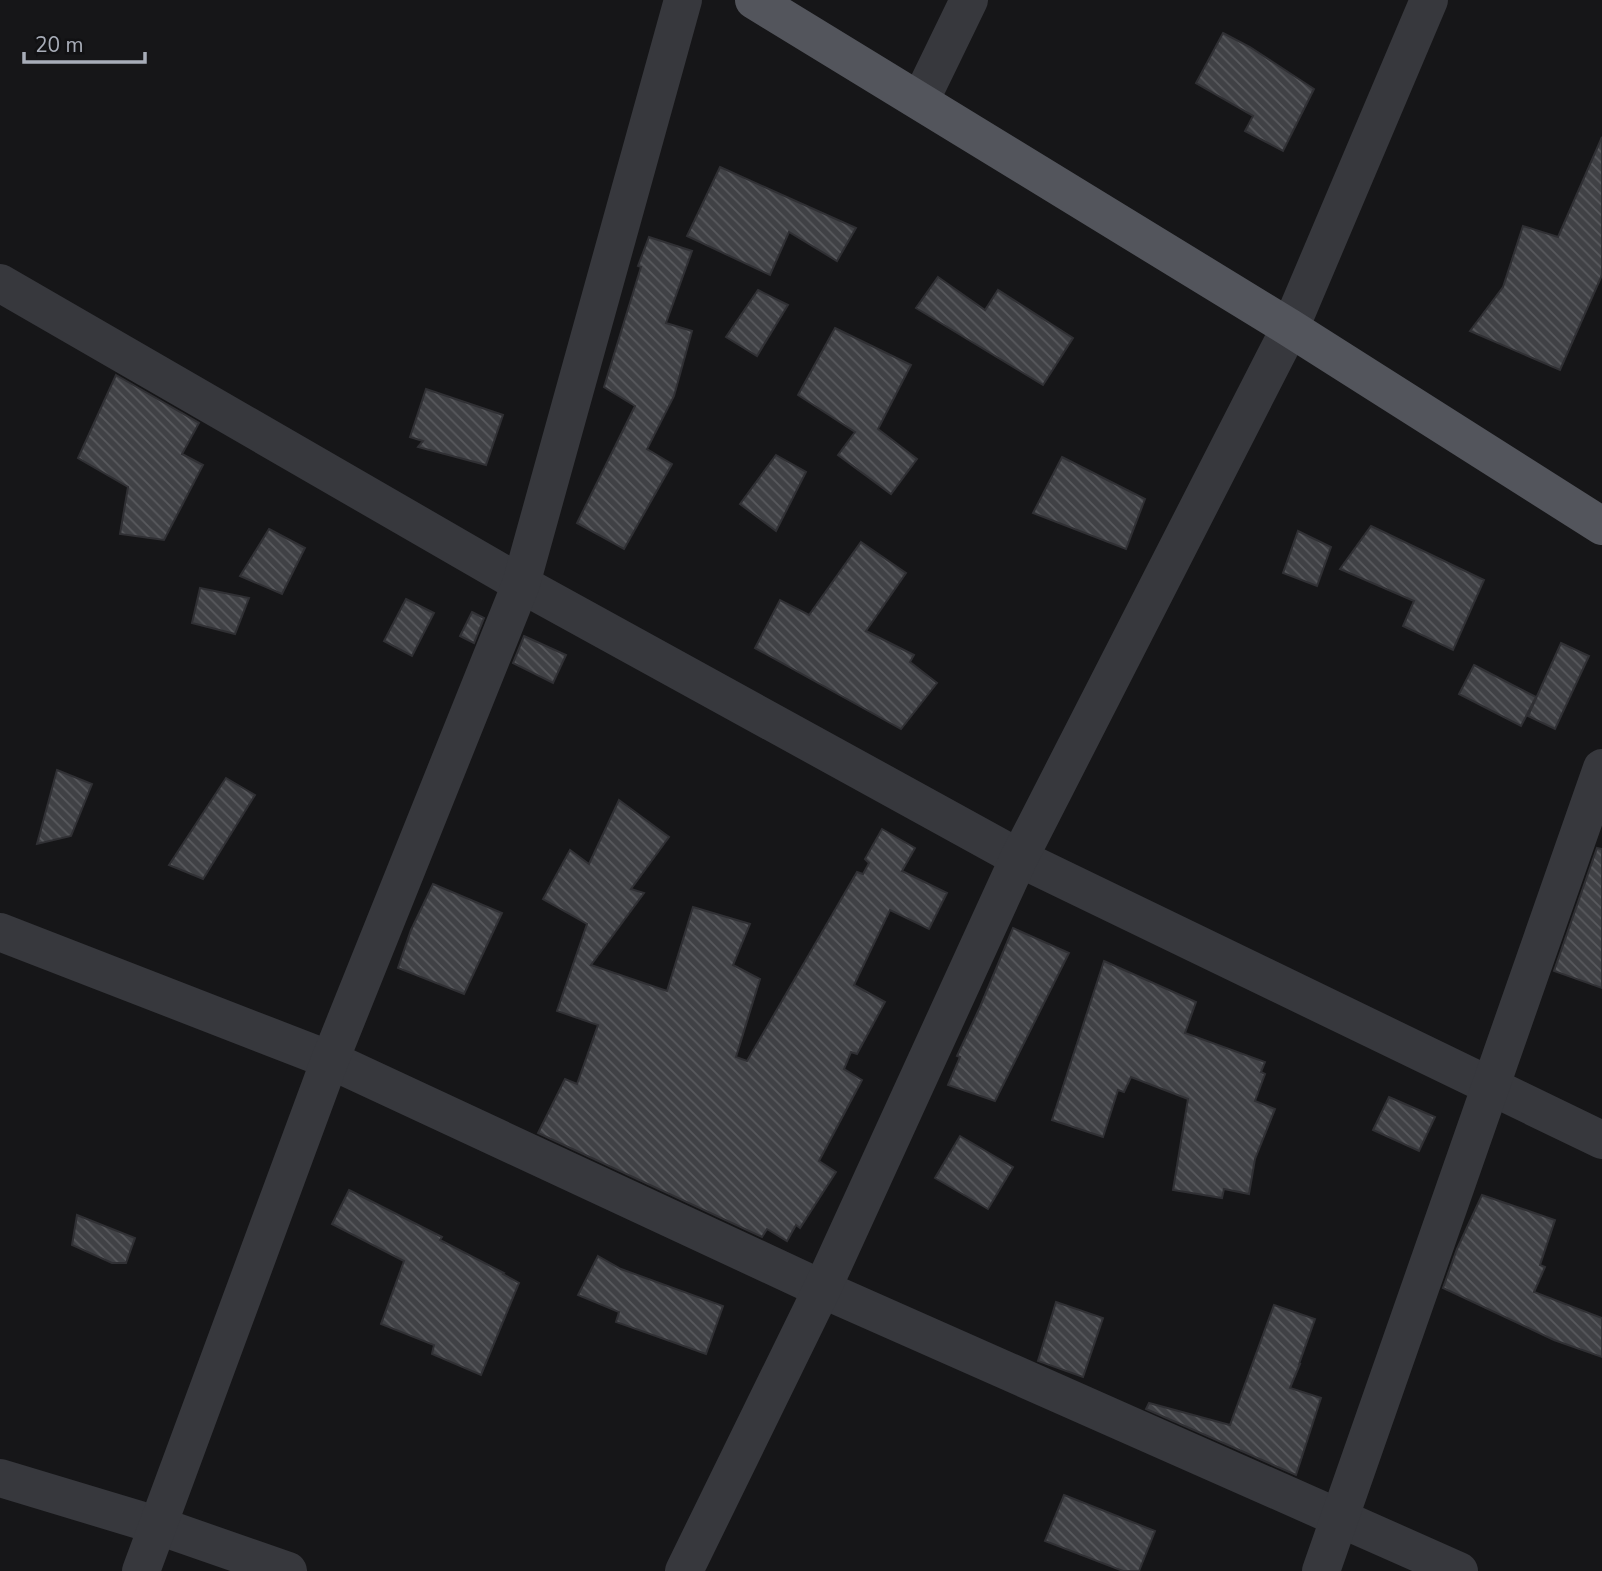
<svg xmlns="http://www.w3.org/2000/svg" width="1602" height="1571" font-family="'Nunito Sans',sans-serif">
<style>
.building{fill:url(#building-back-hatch);stroke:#303034;stroke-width:2}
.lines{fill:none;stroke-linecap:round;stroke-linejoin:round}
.minor{stroke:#37383d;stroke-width:38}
.major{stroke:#53555c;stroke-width:38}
</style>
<defs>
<pattern id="building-back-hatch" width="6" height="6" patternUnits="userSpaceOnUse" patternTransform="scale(1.75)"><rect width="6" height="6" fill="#404145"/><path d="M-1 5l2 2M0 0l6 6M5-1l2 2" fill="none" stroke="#595a5e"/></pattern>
</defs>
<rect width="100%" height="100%" fill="#161618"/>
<g class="building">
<path d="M1223,33L1250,47L1314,89L1283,151L1245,131L1253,116L1196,83Z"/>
<path d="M1602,137V275L1560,370L1470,331L1503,287L1523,226L1558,237Z"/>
<path d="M720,167L856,228L837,261L789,232L770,275L687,236Z"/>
<path d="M649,237L692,251L666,323L692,331L674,396L647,449L672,464L624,549L577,523L635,406L604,387L641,267L638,266Z"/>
<path d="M938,277L985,310L998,290L1073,338L1043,385L916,308Z"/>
<path d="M758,290L788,305L757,356L726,337Z"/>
<path d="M835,328L911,365L878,429L917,459L891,494L838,455L855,432L798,395Z"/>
<path d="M116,375L199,423L182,454L203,465L164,540L120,534L128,487L78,458Z"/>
<path d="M426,389L503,415L486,465L418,447L423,441L410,437Z"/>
<path d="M776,455L806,472L776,531L740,504Z"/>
<path d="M1062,457L1145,499L1126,549L1033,513Z"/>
<path d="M1371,526L1484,580L1453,650L1403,626L1414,601L1340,569Z"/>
<path d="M269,529L305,548L282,594L240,576Z"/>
<path d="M1298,531L1331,547L1317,586L1283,573Z"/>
<path d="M861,542L906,573L866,631L914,655L910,662L937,683L901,729L755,648L780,600L809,615Z"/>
<path d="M200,588L249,598L235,634L192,623Z"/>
<path d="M406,599L434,613L412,656L384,641Z"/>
<path d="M472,612L484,618L474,643L460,636Z"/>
<path d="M524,636L566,655L553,683L513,663Z"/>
<path d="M1561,643L1589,656L1555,729L1528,716Z"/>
<path d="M1474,665L1536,697L1521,726L1459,694Z"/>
<path d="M57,770L92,784L71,836L37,844Z"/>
<path d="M226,778L255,795L203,879L169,865Z"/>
<path d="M619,800L669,837L631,889L644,893L591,965L667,991L693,907L750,924L733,965L760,979L736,1057L747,1061L857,872L863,874L869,863L865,859L882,829L915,848L902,871L947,893L929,929L890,910L854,985L885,1002L857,1054L851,1052L844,1069L862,1080L819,1161L836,1172L800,1228L796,1225L787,1241L767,1229L762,1237L538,1133L565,1079L577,1084L598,1025L557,1011L587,924L543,899L570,850L589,864Z"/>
<path d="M1597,848L1602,849V988L1554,971Z"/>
<path d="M433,884L502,913L464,994L398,968L411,930Z"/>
<path d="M1013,928L1069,953L995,1101L948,1085L960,1057L957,1056L980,1007Z"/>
<path d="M1104,961L1196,1002L1185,1033L1265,1062L1261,1072L1265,1074L1255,1101L1275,1109L1255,1159L1249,1194L1224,1189L1222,1198L1173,1190L1188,1099L1131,1077L1124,1092L1118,1090L1103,1137L1052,1120Z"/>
<path d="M1389,1097L1435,1117L1419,1151L1373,1130Z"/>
<path d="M960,1136L1013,1167L988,1209L935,1178Z"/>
<path d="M349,1190L442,1237L440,1240L504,1273L503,1274L519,1283L481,1375L432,1354L434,1345L381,1324L404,1261L332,1224Z"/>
<path d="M1482,1195L1555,1220L1540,1265L1545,1267L1534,1292L1602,1318V1357L1554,1340L1443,1288L1457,1249Z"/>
<path d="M77,1215L135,1238L126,1263H112L72,1245Z"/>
<path d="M598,1256L621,1269L723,1306L706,1354L616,1322L619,1312L578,1295Z"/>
<path d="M1056,1302L1103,1318L1083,1377L1038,1361Z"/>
<path d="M1274,1305L1315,1319L1299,1364H1300L1290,1388L1321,1398L1296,1475L1146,1409L1149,1403L1230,1425Z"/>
<path d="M1064,1495L1155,1531L1139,1571H1123L1045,1541Z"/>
</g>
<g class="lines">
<g class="minor">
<path d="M920,101L969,0"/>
<path d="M0,283L521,584L1019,858L1602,1140"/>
<path d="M0,932L330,1060L822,1289L1459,1571"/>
<path d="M0,1478L156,1525L288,1571"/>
<path d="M141,1571L330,1060L521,584L683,0"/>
<path d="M684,1571L822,1289L1019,858L1290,328L1429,0"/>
<path d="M1321,1571L1602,768"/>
</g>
<path class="major" d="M754,0L1290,328L1602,526"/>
</g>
<path d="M24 52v10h121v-10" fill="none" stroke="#a8adb8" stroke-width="3.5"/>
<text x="35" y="52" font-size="21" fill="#a8adb8" stroke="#111113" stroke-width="5" paint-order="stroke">20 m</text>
</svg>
